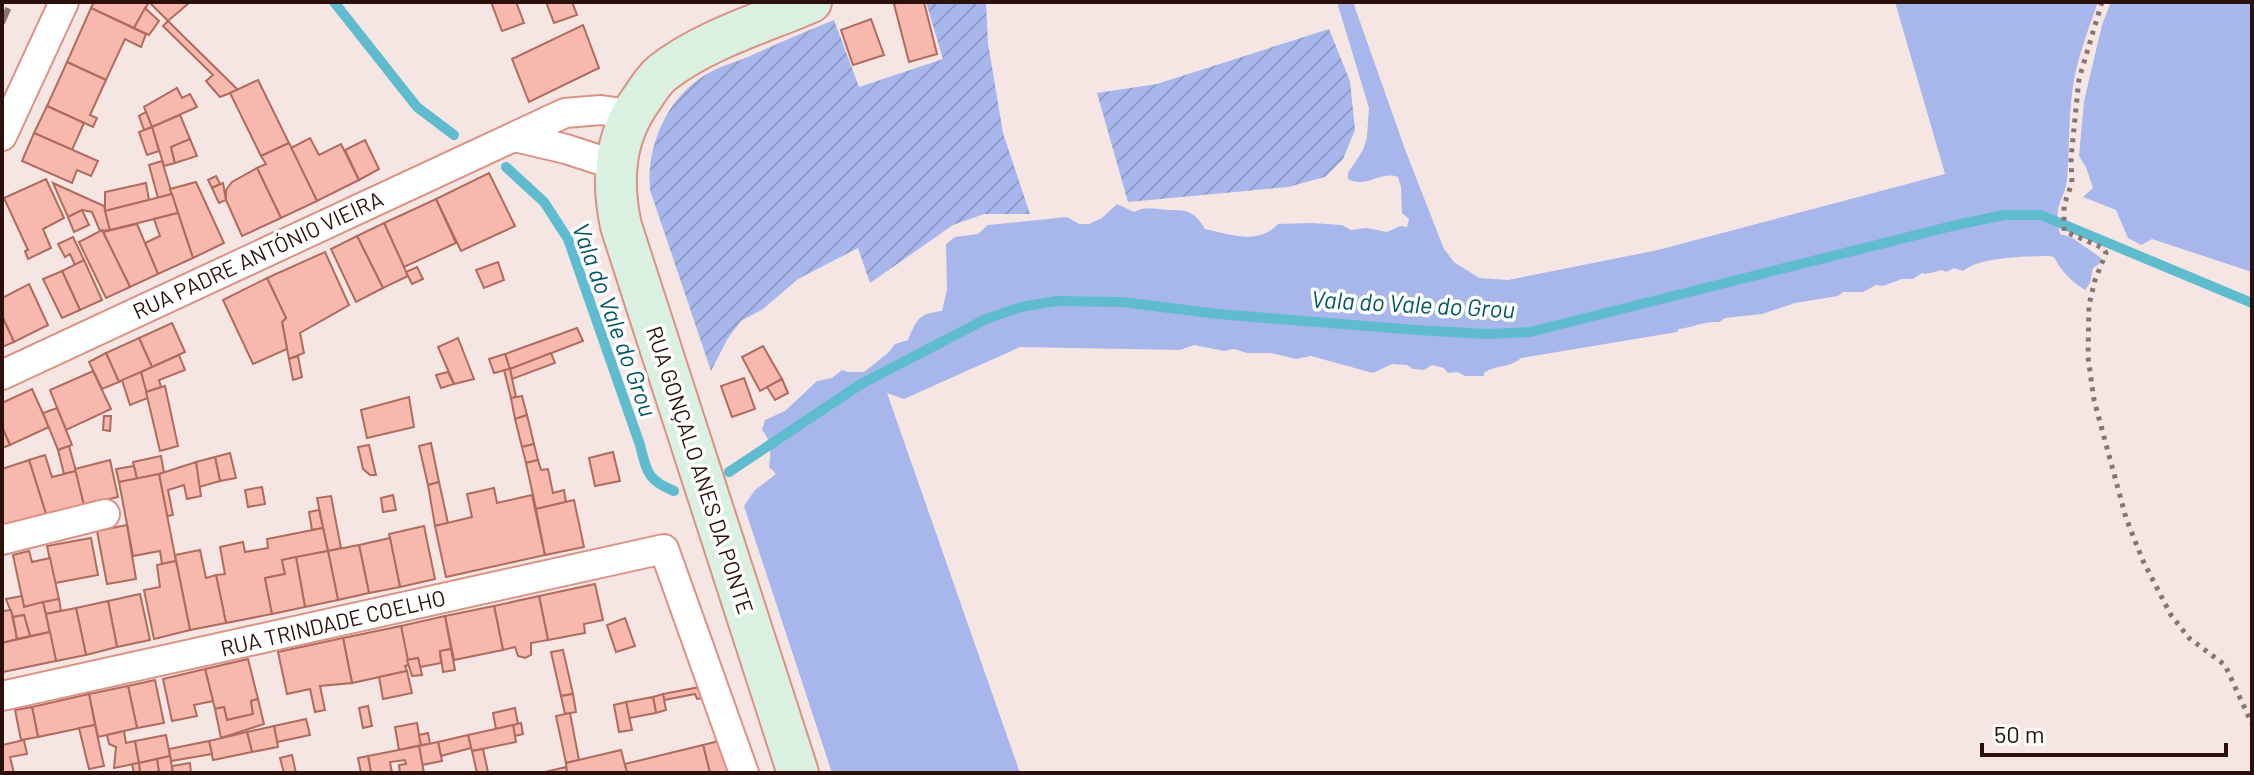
<svg xmlns="http://www.w3.org/2000/svg" width="2254" height="775" font-family="Barlow,sans-serif">
<style>
.grass{fill:#a7b7eb}
.garden{fill:url(#garden-furrows)}
.lines{fill:none;stroke-linecap:round;stroke-linejoin:round}
.stream{stroke:#5fbcce;stroke-width:10}
.building{fill:#f7b9ad;stroke:#b16b5e;stroke-width:2}
.street-casing{stroke:#db9284;stroke-width:32}
.secondary-casing{stroke:#db9284;stroke-width:44}
.path{stroke:#8a7470;stroke-width:5;stroke-dasharray:4 6;stroke-linecap:butt}
.street{stroke:#fff;stroke-width:28}
.secondary{stroke:#daf0e0;stroke-width:40}
.rail{stroke:#8c7672;stroke-width:6;stroke-dasharray:16 8;stroke-linecap:butt}
.labels{text-anchor:middle;stroke-width:7;stroke-linejoin:round;paint-order:stroke}
.street-label{font-size:22px;fill:#2b100b;stroke:#fff}
.water-label{font-size:24px;font-style:italic;fill:#005663;stroke:#fff}
</style>
<defs>
<pattern id="garden-furrows" width="10" height="10" patternUnits="userSpaceOnUse" patternTransform="scale(2)"><rect width="10" height="10" fill="#a7b7eb"/><path d="M-1 1l2-2M0 10L10 0M9 11l2-2" fill="none" stroke="#909cc8"/></pattern>
</defs>
<rect width="100%" height="100%" fill="#f6e6e3"/>
<g class="grass">
<path d="M1337,2H1353L1406,152L1444,249L1454,262L1479,278L1508,280L1658,250L1945,174L1895,2H2098C2089,27 2079,54 2074,80C2068,113 2070,147 2067,180C2064,202 2052,205 2060,234L2071,237L2101,258L2099,264L2093,268L2090,283L2085,290C2073,283 2060,270 2054,257L2050,256C2027,256 1979,257 1963,271L1954,268L1946,272L1942,270L1926,274L1922,273L1913,279H1902L1883,286L1876,285L1863,292H1843L1838,296L1795,303L1762,314L1725,318L1719,322C1704,321 1694,327 1679,329L1677,332L1521,358C1508,369 1496,364 1484,373V376H1465L1458,372L1448,373L1444,368L1432,365L1424,370L1413,369L1407,365L1392,364L1373,373L1311,356L1296,359L1271,353H1247L1234,349L1224,351L1194,345L1180,350L1020,347L904,399L887,393L1020,773H832L744,506L755,490L776,474L769,467C771,452 772,442 762,430L765,420L785,411L817,381L832,378L842,370L848,372H864L888,353L895,344L908,340C917,319 918,314 942,311L947,290L946,244L955,237L978,234L988,225L1067,217L1079,224H1089L1102,218L1117,204L1134,212C1145,206 1154,209 1167,210C1186,210 1194,210 1205,229C1231,234 1257,246 1278,224L1311,223L1342,225L1351,230L1366,228L1387,232L1400,226L1407,227L1409,219L1402,213L1401,187L1398,177C1381,170 1366,189 1348,179V173L1363,150L1367,137L1369,108Z"/>
<path d="M2111,2H2252V272L2152,239L2141,245L2128,238L2116,210L2083,197L2093,188L2086,167L2079,156L2084,101L2102,25Z"/>
</g>
<g class="garden">
<path d="M926,2H986L988,43L1003,133L1030,214H984L953,225L870,283L858,248L798,279L763,309L741,321L728,338L711,371L650,190C646,146 667,97 707,74C720,66 735,62 748,57C776,44 805,32 834,20L859,87L943,59Z"/>
<path d="M1329,29L1350,81L1355,130L1343,159L1325,177L1288,187L1128,202L1097,93L1157,84Z"/>
</g>
<g class="lines">
<g class="stream">
<path d="M334,2L417,107L454,135"/>
<path d="M506,167L544,202L568,239L640,445C647,472 647,480 674,491"/>
<path d="M729,472L861,384L986,319L1021,307L1056,301L1122,302L1218,314L1416,330L1487,334L1530,332L1956,225L2004,215H2041L2252,303"/>
</g>
</g>
<g class="building">
<path d="M94,2H149L134,28L91,8Z"/>
<path d="M149,2H190L168,21Z"/>
<path d="M491,2H516L524,23L502,31Z"/>
<path d="M546,2H572L577,15L554,23Z"/>
<path d="M901,2H924L937,54L909,62L894,4Z"/>
<path d="M91,8L146,34L141,47L125,39L106,80L67,62Z"/>
<path d="M145,8L159,21L149,35L134,28Z"/>
<path d="M871,19L884,55L853,65L841,30Z"/>
<path d="M168,21L238,90L220,97L206,81L213,75L163,26Z"/>
<path d="M583,25L599,68L529,102L512,59Z"/>
<path d="M67,62L106,80L90,115L97,118L93,127L47,106Z"/>
<path d="M258,80L289,143L261,156L230,93Z"/>
<path d="M177,88L182,98L190,94L197,107L152,127L144,107Z"/>
<path d="M47,106L84,123L72,150L34,133Z"/>
<path d="M146,112L152,127L144,130L139,116Z"/>
<path d="M180,115L190,139L171,147L175,163L164,166L152,127Z"/>
<path d="M152,127L159,151L147,155L139,132Z"/>
<path d="M34,133L98,161L91,176L77,170L72,183L22,161Z"/>
<path d="M310,138L319,155L341,144L359,180L317,201L291,148Z"/>
<path d="M190,139L197,156L175,163L171,147Z"/>
<path d="M365,140L379,169L359,180L345,150Z"/>
<path d="M289,143L317,201L281,218L257,168L266,164L261,156Z"/>
<path d="M162,161L172,194L158,198L149,165Z"/>
<path d="M257,168L281,218L242,236L226,200V190L232,182Z"/>
<path d="M489,173L515,226L461,251L436,199Z"/>
<path d="M216,176L220,184L212,188L208,180Z"/>
<path d="M46,179L64,218L43,229L51,248L28,259L25,251L28,250L4,198Z"/>
<path d="M196,182L224,243L193,258L170,189Z"/>
<path d="M53,183L104,206L110,230L100,231L92,212L82,210L68,217Z"/>
<path d="M146,183L149,200L105,211V192Z"/>
<path d="M223,183L226,200L219,203L212,188Z"/>
<path d="M172,194L178,213L110,230L105,211Z"/>
<path d="M436,199L456,243L404,267L384,223Z"/>
<path d="M82,210L89,225L74,232L68,217Z"/>
<path d="M178,213L193,258L158,274L145,243L160,236L154,219Z"/>
<path d="M384,223L408,276L383,288L357,236Z"/>
<path d="M137,224L158,274L130,287L103,232Z"/>
<path d="M102,230L130,287L106,298L79,242Z"/>
<path d="M357,236L383,288L356,302L331,249Z"/>
<path d="M73,237L84,260L75,265L70,254L65,257L58,244Z"/>
<path d="M325,252L349,305L300,333L304,353L289,359L282,322L286,318L267,278Z"/>
<path d="M84,260L102,300L80,310L62,271Z"/>
<path d="M498,262L504,280L484,288L476,270Z"/>
<path d="M417,267L423,279L412,284L406,272Z"/>
<path d="M62,271L80,310L62,318L43,279Z"/>
<path d="M267,278L286,318L282,322L287,349L253,364L223,300Z"/>
<path d="M29,284L48,325L14,342L2,316V298Z"/>
<path d="M2,316L14,342L2,347Z"/>
<path d="M172,323L185,352L152,367L139,338Z"/>
<path d="M577,328L583,341L510,369L505,354Z"/>
<path d="M139,338L152,367L119,382L106,353Z"/>
<path d="M458,338L474,379L454,384L438,347Z"/>
<path d="M763,346L782,379L760,391L742,357Z"/>
<path d="M106,353L119,382L102,389L89,362Z"/>
<path d="M551,353L555,363L512,379L510,369Z"/>
<path d="M505,354L510,369L494,373L489,359Z"/>
<path d="M179,355L185,370L159,380L161,387L146,392L141,372Z"/>
<path d="M298,356L302,377L293,380L289,359Z"/>
<path d="M510,369L516,397L511,398L504,370Z"/>
<path d="M93,371L111,409L66,430L50,390Z"/>
<path d="M141,372L148,398L130,405L122,380Z"/>
<path d="M448,372L454,384L441,388L436,375Z"/>
<path d="M744,378L755,409L732,417L721,386Z"/>
<path d="M782,379L788,393L775,400L767,387Z"/>
<path d="M165,386L178,446L160,451L146,392Z"/>
<path d="M32,389L49,427L10,445L2,427V403Z"/>
<path d="M522,396L527,415L515,419L511,398Z"/>
<path d="M409,397L414,427L367,438L361,410Z"/>
<path d="M57,408L72,445L58,450L43,413Z"/>
<path d="M527,415L534,444L522,447L515,419Z"/>
<path d="M104,416H111L110,431L103,430Z"/>
<path d="M2,427L10,445L2,448Z"/>
<path d="M431,443L439,482L428,485L419,446Z"/>
<path d="M534,444L538,460L526,463L522,447Z"/>
<path d="M369,445L376,475H370L363,469L358,447Z"/>
<path d="M69,446L76,471L64,474L58,450Z"/>
<path d="M613,452L620,481L595,486L589,458Z"/>
<path d="M230,453L236,478L220,481L215,457Z"/>
<path d="M45,455L52,477L76,471L84,505L46,514L29,460Z"/>
<path d="M161,456L164,473L137,479L133,462Z"/>
<path d="M215,457L220,481L199,487L196,462Z"/>
<path d="M29,460L46,514L2,527V469Z"/>
<path d="M110,460L118,497L84,505L75,469Z"/>
<path d="M538,460L541,470L548,469L553,493L564,490L566,502L536,509L526,463Z"/>
<path d="M196,462L201,496L187,499L184,485L168,490L173,515L167,516L159,474Z"/>
<path d="M134,466L137,479L119,482L116,469Z"/>
<path d="M159,474L176,561L162,564L160,551L133,556L119,482Z"/>
<path d="M439,482L448,523L435,526L428,485Z"/>
<path d="M262,487L265,504L248,507L245,490Z"/>
<path d="M494,488L497,503L532,495L545,555L446,577L435,526L472,517L467,494Z"/>
<path d="M393,495L396,510L383,512L381,498Z"/>
<path d="M331,496L341,548L328,551L317,498Z"/>
<path d="M574,500L584,547L545,555L536,509Z"/>
<path d="M319,510L323,528L312,530L309,512Z"/>
<path d="M127,525L136,579L107,584L97,531Z"/>
<path d="M424,526L435,579L400,587L389,534Z"/>
<path d="M323,528L328,551L282,560L285,574L265,578L272,614L226,623L216,575L225,574L220,547L243,542L245,552L268,548L267,539Z"/>
<path d="M91,538L98,575L55,583L47,546Z"/>
<path d="M390,538L400,587L369,593L359,545Z"/>
<path d="M359,545L369,593L338,600L328,551Z"/>
<path d="M200,550L206,578L216,575L226,623L190,630L175,555Z"/>
<path d="M29,551L32,562L50,558L59,599L24,607L13,555Z"/>
<path d="M328,551L338,600L305,607L296,557Z"/>
<path d="M296,557L305,607L272,614L265,578L285,574L282,560Z"/>
<path d="M176,561L190,630L154,639L144,590L160,587L157,565Z"/>
<path d="M595,584L603,620L584,624L585,633L548,640L539,596Z"/>
<path d="M140,594L150,640L117,647L108,601Z"/>
<path d="M22,596L24,607L43,602L50,632L30,636L24,615L13,617L6,599Z"/>
<path d="M539,596L548,640L531,643V655L525,658L518,656L515,647L503,650L494,606Z"/>
<path d="M59,599L61,611L46,614L43,602Z"/>
<path d="M108,601L117,647L86,655L76,608Z"/>
<path d="M2,606L3,611L11,610L17,639L2,643Z"/>
<path d="M494,606L503,650L454,660L445,616Z"/>
<path d="M76,608L86,655L56,661L46,614Z"/>
<path d="M24,615L30,636L17,639L13,617Z"/>
<path d="M445,616L451,649L440,651L441,663L420,667L418,658L407,660L401,626Z"/>
<path d="M625,618L635,646L616,652L607,625Z"/>
<path d="M401,626L409,665L405,666L407,671L352,683L343,638Z"/>
<path d="M50,632L56,661L3,672L2,643Z"/>
<path d="M343,638L352,683L320,686L325,710L315,712L310,689L287,694L278,652Z"/>
<path d="M451,649L455,670L443,672L440,651Z"/>
<path d="M563,650L573,694L561,696L551,652Z"/>
<path d="M418,658L422,675L412,676L407,660Z"/>
<path d="M248,659L258,699L251,701L253,714L227,720L224,707L215,709L205,669Z"/>
<path d="M205,669L213,701L194,705L197,716L172,721L163,679Z"/>
<path d="M407,671L412,693L383,699L379,677Z"/>
<path d="M155,680L164,723L137,728L128,686Z"/>
<path d="M128,686L137,728L98,737L89,694Z"/>
<path d="M700,687L704,698L697,699L695,694L664,700L663,694Z"/>
<path d="M89,694L95,725L38,737L32,707Z"/>
<path d="M573,694L576,712L565,714L561,696Z"/>
<path d="M663,694L666,710L656,713L653,697Z"/>
<path d="M653,697L656,713L629,718L626,702Z"/>
<path d="M258,699L264,724L221,738L215,709L224,707L227,720L253,714L251,701Z"/>
<path d="M626,702L632,730L619,732L614,705Z"/>
<path d="M368,706L372,726L363,728L359,708Z"/>
<path d="M32,707L38,737L21,740L15,710Z"/>
<path d="M515,708L518,724L496,729L493,713Z"/>
<path d="M570,713L579,760L566,763L556,716Z"/>
<path d="M306,719L310,735L277,742L274,726Z"/>
<path d="M417,723L421,745L399,750L395,727Z"/>
<path d="M521,723L523,734L515,736L513,725Z"/>
<path d="M95,725L104,766L89,769L79,728Z"/>
<path d="M513,725L516,742L472,751L468,735Z"/>
<path d="M274,726L278,747L252,752L247,732Z"/>
<path d="M124,731L126,743L135,741L139,763L114,768L116,747L109,744L107,735Z"/>
<path d="M247,732L252,752L213,760L209,741Z"/>
<path d="M428,733L430,744L421,745L419,735Z"/>
<path d="M166,735L170,756L139,763L135,741Z"/>
<path d="M468,735L471,748L441,756L438,742Z"/>
<path d="M24,740L27,754L10,757L14,773H2V745Z"/>
<path d="M209,741L212,754L171,761L169,749Z"/>
<path d="M719,741L730,773H710L703,745Z"/>
<path d="M438,742L442,761L422,765L419,746Z"/>
<path d="M703,745L710,773H627L625,764Z"/>
<path d="M419,746L424,773H400L399,765L406,764L405,760L390,762L392,773H371L368,756Z"/>
<path d="M483,749L488,772L477,773L472,751Z"/>
<path d="M621,750L627,773H567L566,763Z"/>
<path d="M292,755L296,773H284L280,758Z"/>
<path d="M170,756L173,773H159L157,759Z"/>
<path d="M368,756L371,773H361L358,758Z"/>
<path d="M157,759L159,773H140L139,763Z"/>
<path d="M139,763L140,773H134L132,764Z"/>
<path d="M190,763L191,773H173L172,766Z"/>
<path d="M566,767L567,773H541Z"/>
</g>
<g class="lines">
<g class="street-casing">
<g id="street">
<path d="M2,136L64,2"/>
<path d="M515,137L566,149L615,165"/>
<path d="M2,375L565,113L601,110L630,114"/>
<path d="M2,540L105,514"/>
<path d="M2,696L664,549L744,773"/>
</g>
</g>
<g class="secondary-casing">
<path id="secondary" d="M798,773L621,226C611,180 614,136 643,97C648,89 654,80 662,73C704,40 762,23 811,2"/>
</g>
<path class="path" d="M2102,2L2079,79L2071,158L2072,183L2064,205V231L2103,248L2106,253L2095,280L2089,305L2088,357L2094,400L2126,518L2143,561L2171,615L2189,638L2225,665L2252,724"/>
<use href="#street" class="street"/>
<use href="#secondary" class="secondary"/>
<path class="rail" d="M2,23L11,2"/>
</g>
<g class="labels">
<g class="street-label">
<text transform="translate(258 255) rotate(-25)" y="8">RUA PADRE ANTÓNIO VIEIRA</text>
<text transform="translate(700 470) rotate(72)" y="8">RUA GONÇALO ANES DA PONTE</text>
<text transform="translate(333 623) rotate(-13)" y="8">RUA TRINDADE COELHO</text>
</g>
<g class="water-label">
<text transform="translate(1413 305) rotate(3)" y="8">Vala do Vale do Grou</text>
<text transform="translate(614 320) rotate(70)" y="8">Vala do Vale do Grou</text>
</g>
</g>
<rect width="2254" height="775" fill="none" stroke="#2b100b" stroke-width="8"/>
<path d="M1982 743v12h244v-12" fill="none" stroke="#2b100b" stroke-width="4"/>
<text x="1994" y="743" font-size="24" fill="#2b100b" stroke="#ffffff" stroke-width="6" paint-order="stroke">50 m</text>
</svg>
